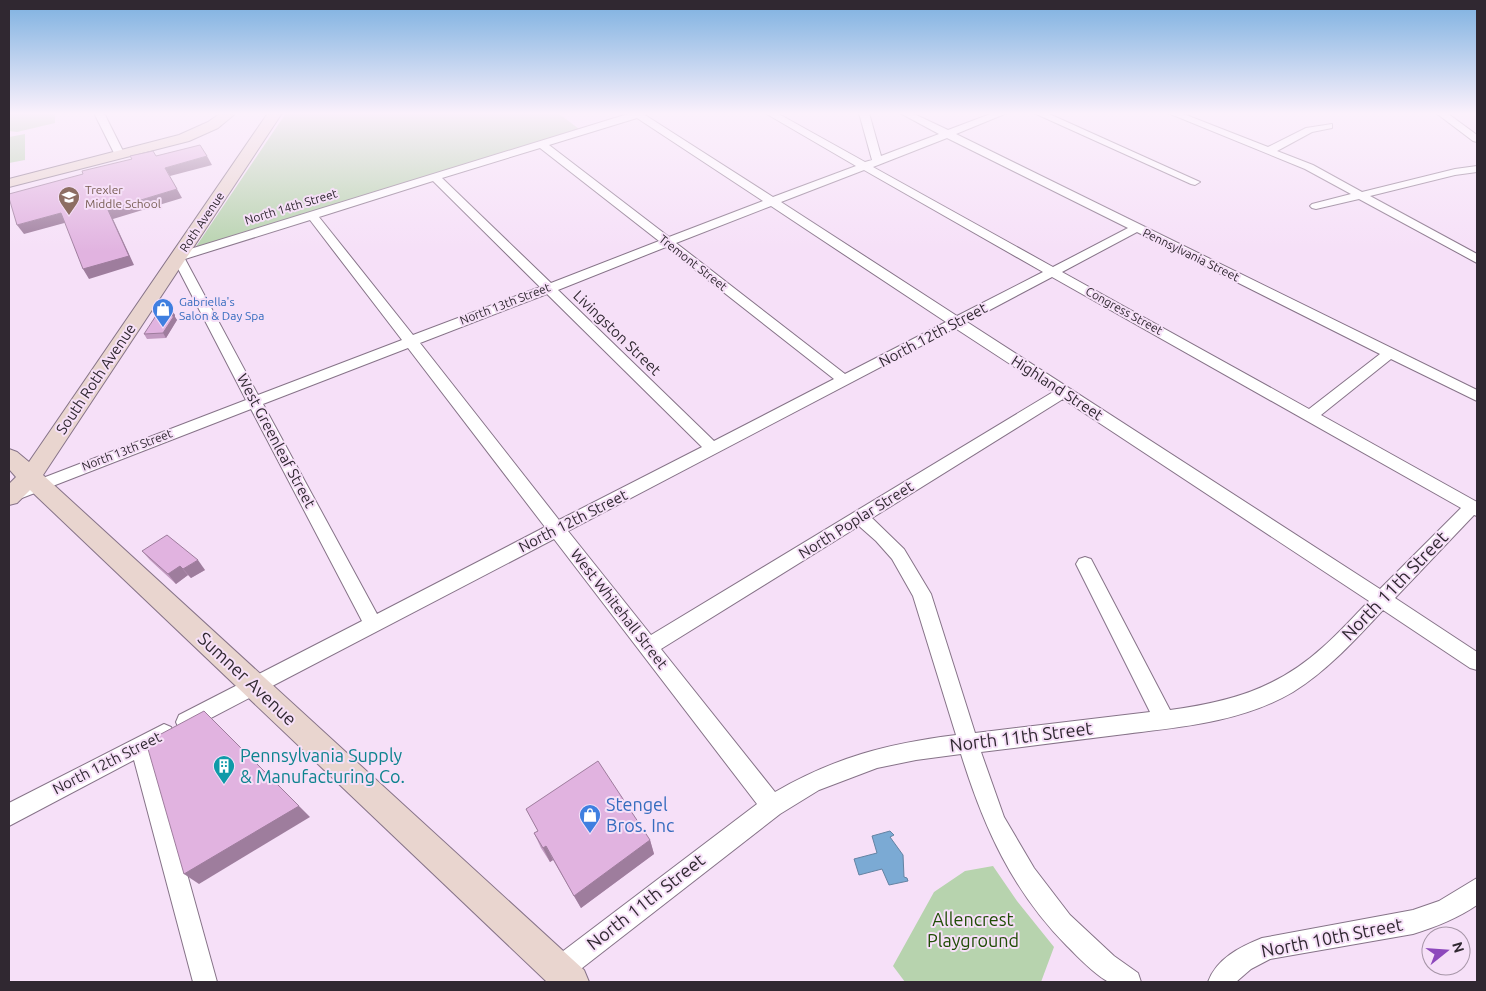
<svg xmlns="http://www.w3.org/2000/svg" width="1486" height="991" font-family="Ubuntu,sans-serif">
<style>
.green{fill:#b7d3ae}
.water{fill:#7baad4;stroke:#6483a3}
.lines{fill:none;stroke-linecap:round;stroke-linejoin:round}
.street-casing{stroke:#867388;stroke-width:2}
.secondary-casing{stroke:#867388;stroke-width:2}
.street{fill:#fff;fill-rule:evenodd}
.secondary{fill:#e9d5cf;fill-rule:evenodd}
.wall{fill:#c29ac1}
.shaded-wall{fill:#9e7d9d}
.building{fill:#e1b3e0;stroke:#9e7d9d}
.labels{text-anchor:middle;stroke-width:4;stroke-linejoin:round;paint-order:stroke}
.far-education-label{font-size:12px;fill:#785e54;stroke:#f6e0f8;text-anchor:start}
.far-street-label{font-size:12px;fill:#302831;stroke:#f6e0f8}
.far-shop-label{font-size:12px;fill:#366cbe;stroke:#f6e0f8;text-anchor:start}
.street-label{font-size:15px;fill:#302831;stroke:#f6e0f8}
.near-street-label{font-size:18px;fill:#302831;stroke:#f6e0f8}
.near-culture-label{font-size:18px;fill:#0d838f;stroke:#f6e0f8;text-anchor:start}
.near-shop-label{font-size:18px;fill:#366cbe;stroke:#f6e0f8;text-anchor:start}
.near-park-label{font-size:18px;fill:#204d06;stroke:#f6e0f8}
</style>
<rect width="100%" height="100%" fill="#f6e0f8"/>
<g class="green">
<path d="M9,113H55V123L17,132L9,131Z"/>
<path d="M286,113H558L579,129L195,248Z"/>
<path d="M25,134V160L9,163V137Z"/>
<path d="M993,866L1017,901L1054,947L1041,982H905L893,966L934,892L965,871Z"/>
</g>
<path class="water" d="M890,831L894,835L890,837L903,855L904,877L907,878L908,881L889,885L882,869L859,875L854,859L877,853L872,836Z"/>
<g class="lines">
<g class="street-casing">
<g id="street">
<path d="M94,113H104L125,155L124,157L120,158L115,155Z"/>
<path d="M631,113H647L645,115L773,197L856,166L765,113H777L865,162L872,160L859,113H869L881,156L939,134L900,113H912L948,130L993,113H1007L956,134L1477,390V401L1391,359L1321,415L1477,502V516L1474,515L1395,598L1477,652V670L1470,668L1383,610C1355,640 1328,670 1293,692C1242,722 1182,727 1125,734C1077,740 1029,746 981,752L1004,817L1034,868L1070,915L1114,956L1138,973L1141,982C1132,982 1115,985 1107,981C1093,973 1079,958 1067,946C1012,890 984,828 961,754L916,760L877,768L819,790L780,814L568,979L559,982L550,979L547,970L550,961L757,804L554,539L186,731L179,729L176,722L179,715L362,621L251,409L9,503V491L246,400L172,257L174,254ZM637,118L763,201L669,237L549,145ZM947,138L1128,228L1053,267L873,167ZM540,148L659,241L551,283L442,178ZM864,170L1043,272L957,316L781,202ZM433,181L540,287L413,335L319,217ZM771,206L946,322L845,374L676,243ZM310,220L402,340L258,395L185,259ZM1137,232L1380,354L1309,409L1062,272ZM666,247L834,379L714,441L558,290ZM1052,277L1461,508L1380,589L967,322ZM547,294L702,447L559,520L420,343ZM955,328L1053,392L651,635L568,531ZM408,348L545,527L377,614L263,404ZM1063,399L1369,601C1354,616 1339,633 1323,647C1277,689 1229,702 1170,710L1091,559L1085,557L1079,559L1076,564L1150,712L975,733L931,594L904,549L872,518ZM859,526L876,541L892,559L913,596L956,735C886,744 836,757 775,792L661,649Z"/>
<path d="M1034,113H1047L1200,182L1195,185L1191,184Z"/>
<path d="M1168,113H1181L1268,147L1306,128L1332,124V128L1312,132L1277,151L1313,165L1362,192L1455,169L1477,166V172L1455,175L1370,196L1477,254V263L1359,199L1316,209L1312,208L1310,206L1312,204L1351,194L1305,169Z"/>
<path d="M1436,113H1447L1477,135V142L1473,141Z"/>
<path d="M164,724L171,727L174,734L171,741L153,751L217,982H193L134,760L9,826V803Z"/>
<path d="M1477,878V905C1458,918 1436,927 1413,934L1270,959L1251,969L1236,982H1208C1217,958 1240,947 1262,938L1413,910L1439,901Z"/>
</g>
</g>
<g class="secondary-casing">
<g id="secondary">
<path d="M221,113H236L218,128L189,141L9,187V179L179,135L208,122Z"/>
<path d="M268,113H282L43,475L584,970L589,982H547L30,490L17,503L9,505V484L16,477L9,469V449L17,452L29,462Z"/>
</g>
</g>
<use href="#street" class="street"/>
<use href="#secondary" class="secondary"/>
</g>
<g class="wall">
<path d="M172,311L175,315V317L177,320L166,338L147,339L144,334Z"/>
<path d="M142,551L205,570L191,578L188,575L176,584L150,560Z"/>
<path d="M526,809L650,840L654,854L581,908L553,860L550,862L541,848L534,833L538,831Z"/>
</g>
<g class="shaded-wall">
<path d="M207,156L212,165L170,176L165,168Z"/>
<path d="M177,189L182,198L113,219L134,265L89,279L83,269L108,210Z"/>
<path d="M61,213L68,222L24,234L17,225Z"/>
<path d="M172,311L175,315V317L177,320L166,338L163,333L169,316Z"/>
<path d="M198,560L205,570L191,578L183,569Z"/>
<path d="M180,566L188,575L176,584L168,574Z"/>
<path d="M204,711L310,817L199,884L184,874Z"/>
<path d="M650,840L654,854L581,908L574,896Z"/>
<path d="M546,846L553,860L550,862L543,848Z"/>
</g>
<g class="building">
<path d="M200,145L207,156L165,168L177,189L108,210L129,256L83,269L61,213L17,225L9,198V194L83,174L82,171L132,159L130,156L153,151L156,156Z"/>
<path d="M159,311H172L169,316H174L163,333L144,334Z"/>
<path d="M167,535L198,560L183,569L180,566L168,574L142,551Z"/>
<path d="M204,711L299,806L184,874L146,742Z"/>
<path d="M598,761L650,840L574,896L546,846L543,848L534,833L538,831L526,809Z"/>
</g>
<linearGradient id="sky" x2="0" y2="1"><stop stop-color="#7cb0e0"/><stop offset="0.45" stop-color="#fbf1fc"/><stop offset="1" stop-color="#fbf1fc" stop-opacity="0"/></linearGradient>
<rect width="1486" height="252" fill="url(#sky)"/>
<defs>
<g id="school-pin" transform="scale(1.125)"><path d="M0 17L-7.5 6A9.5 9.5 0 1 1 7.5 6Z" fill="#8d6e63" stroke="#f6e0f8"/><path d="M0-5L7-2L0 1L-7-2ZM-4 1L0 2.5L4 1V4Q0 6-4 4Z" fill="#fff"/></g>
<g id="shop-pin" transform="scale(1.125)"><path d="M0 17L-7.5 6A9.5 9.5 0 1 1 7.5 6Z" fill="#3f7fe0" stroke="#f6e0f8"/><path d="M-5-2.5h2.3a2.7 3.5 0 0 1 5.4 0H5L5.5 6h-11ZM-1.5-2.5h3a1.5 2.3 0 0 0-3 0Z" fill="#fff"/></g>
<g id="building-pin" transform="scale(1.125)"><path d="M0 17L-7.5 6A9.5 9.5 0 1 1 7.5 6Z" fill="#0f9aa8" stroke="#f6e0f8"/><path d="M-4-6H4V6H1V3H-1V6H-4ZM-2.5-4.3h1.7v1.8h-1.7ZM.8-4.3h1.7v1.8H.8ZM-2.5-1h1.7V.8h-1.7ZM.8-1h1.7V.8H.8Z" fill="#fff"/></g>
</defs>
<g fill-rule="evenodd">
<use href="#school-pin" x="69" y="197"/>
<use href="#shop-pin" x="163" y="309"/>
<use href="#building-pin" x="224" y="766"/>
<use href="#shop-pin" x="590" y="815"/>
</g>
<g class="labels">
<g class="far-education-label">
<text x="85" y="194">Trexler<tspan x="85" dy="14">Middle School</tspan></text>
</g>
<g class="far-street-label">
<text transform="translate(291 207) rotate(-17)" y="4">North 14th Street</text>
<text transform="translate(202 222) rotate(-56)" y="4">Roth Avenue</text>
<text transform="translate(1191 255) rotate(26)" y="4">Pennsylvania Street</text>
<text transform="translate(693 263) rotate(38)" y="4">Tremont Street</text>
<text transform="translate(505 304) rotate(-21)" y="4">North 13th Street</text>
<text transform="translate(1124 311) rotate(29)" y="4">Congress Street</text>
<text transform="translate(127 450) rotate(-21)" y="4">North 13th Street</text>
</g>
<g class="far-shop-label">
<text x="179" y="306">Gabriella's<tspan x="179" dy="14">Salon &amp; Day Spa</tspan></text>
</g>
<g class="street-label">
<text transform="translate(617 333) rotate(44)" y="5">Livingston Street</text>
<text transform="translate(933 335) rotate(-28)" y="5">North 12th Street</text>
<text transform="translate(96 379) rotate(-56)" y="5">South Roth Avenue</text>
<text transform="translate(1057 388) rotate(33)" y="5">Highland Street</text>
<text transform="translate(276 441) rotate(62)" y="5">West Greenleaf Street</text>
<text transform="translate(856 520) rotate(-32)" y="5">North Poplar Street</text>
<text transform="translate(573 521) rotate(-27)" y="5">North 12th Street</text>
<text transform="translate(619 609) rotate(52)" y="5">West Whitehall Street</text>
<text transform="translate(107 763) rotate(-27)" y="5">North 12th Street</text>
</g>
<g class="near-street-label">
<text transform="translate(1395 586) rotate(-46)" y="6">North 11th Street</text>
<text transform="translate(247 679) rotate(43)" y="6">Sumner Avenue</text>
<text transform="translate(1021 737) rotate(-7)" y="6">North 11th Street</text>
<text transform="translate(646 902) rotate(-38)" y="6">North 11th Street</text>
<text transform="translate(1332 938) rotate(-11)" y="6">North 10th Street</text>
</g>
<g class="near-culture-label">
<text x="240" y="762">Pennsylvania Supply<tspan x="240" dy="21">&amp; Manufacturing Co.</tspan></text>
</g>
<g class="near-shop-label">
<text x="606" y="811">Stengel<tspan x="606" dy="21">Bros. Inc</tspan></text>
</g>
<g class="near-park-label">
<text x="973" y="926">Allencrest<tspan x="973" dy="21">Playground</tspan></text>
</g>
</g>
<rect width="1486" height="991" fill="none" stroke="#302831" stroke-width="20"/>
<g transform="translate(1446 951) rotate(73)"><circle r="24" fill="#f6e0f8" stroke="#a796a8"/>
<path d="M0-4L9 19L0 12L-9 19Z" fill="#8d48bc"/>
<text y="-8" font-size="14" font-weight="bold" text-anchor="middle" fill="#302831">N</text>
</g>
</svg>
